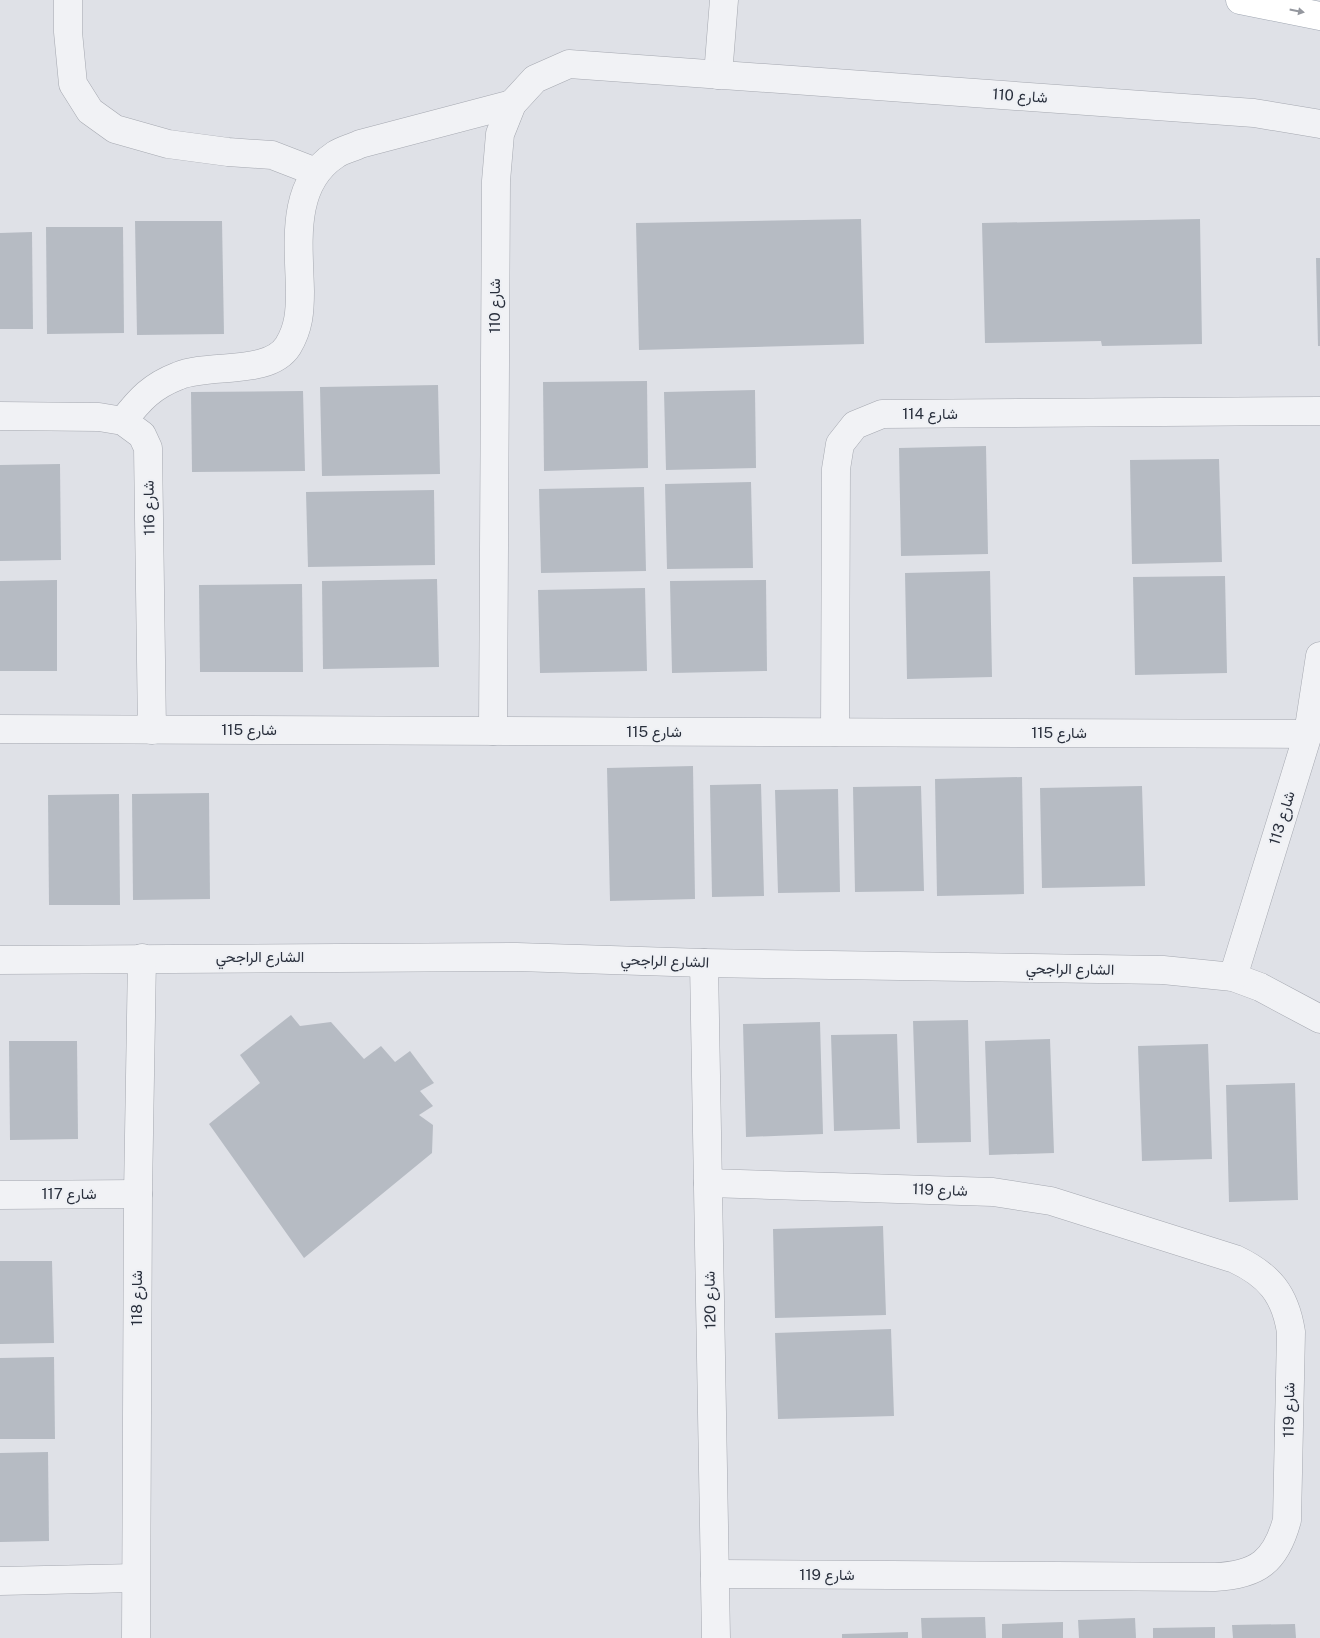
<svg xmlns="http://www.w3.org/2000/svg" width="1320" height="1638" font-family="'Public Sans',Vazirmatn,sans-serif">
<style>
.building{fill:#b6bbc3}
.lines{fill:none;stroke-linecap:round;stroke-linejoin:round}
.minor-casing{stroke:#a5a8b0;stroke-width:29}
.major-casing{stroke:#9fa6b1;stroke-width:29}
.minor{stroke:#f1f2f5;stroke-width:28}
.major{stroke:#fff;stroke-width:28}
.oneway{fill:#94979e}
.labels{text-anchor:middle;stroke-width:4;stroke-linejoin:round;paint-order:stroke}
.street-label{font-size:15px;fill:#292f3c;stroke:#eef0f4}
</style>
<rect width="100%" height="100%" fill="#dfe1e7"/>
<g class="building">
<path d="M861,219L864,344L639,350L636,223Z"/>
<path d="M1200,219L1202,344L1102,346L1101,341L985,343L982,223Z"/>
<path d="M135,221H222L224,334L137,335Z"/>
<path d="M46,227H123L124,333L47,334Z"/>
<path d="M32,232L33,329H0V233Z"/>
<path d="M1316,258H1320V346H1318Z"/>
<path d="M647,381L648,468L544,471L543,382Z"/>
<path d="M438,385L440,474L322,476L320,387Z"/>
<path d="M755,390L756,468L666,470L664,392Z"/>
<path d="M303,391L305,471L192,472L191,392Z"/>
<path d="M986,446L988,554L901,556L899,448Z"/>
<path d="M1219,459L1222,562L1132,564L1130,460Z"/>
<path d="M60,464L61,560L0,561V465Z"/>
<path d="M751,482L753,568L667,569L665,484Z"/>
<path d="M644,487L646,571L541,573L539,489Z"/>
<path d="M434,490L435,565L308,567L306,492Z"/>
<path d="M990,571L992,677L907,679L905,573Z"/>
<path d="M1225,576L1227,673L1135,675L1133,577Z"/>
<path d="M437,579L439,667L323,669L322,581Z"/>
<path d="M57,580V671H0V581Z"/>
<path d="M766,580L767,671L672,673L670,581Z"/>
<path d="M302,584L303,672H200L199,585Z"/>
<path d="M645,588L647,671L540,673L538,590Z"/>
<path d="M693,766L695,899L610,901L607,768Z"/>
<path d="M1022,777L1024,894L937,896L935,779Z"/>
<path d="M761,784L764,896L712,897L710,785Z"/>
<path d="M921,786L924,891L855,892L853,787Z"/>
<path d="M1142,786L1145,886L1042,888L1040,788Z"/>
<path d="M838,789L840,892L778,893L775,790Z"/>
<path d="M209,793L210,899L133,900L132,794Z"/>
<path d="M119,794L120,905H49L48,795Z"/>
<path d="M291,1015L300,1026L331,1022L364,1059L381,1046L395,1062L410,1051L434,1083L420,1091L433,1106L419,1115L433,1125L432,1153L304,1258L209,1124L260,1083L240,1055Z"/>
<path d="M968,1020L971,1142L917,1143L913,1021Z"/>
<path d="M820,1022L823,1134L746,1137L743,1024Z"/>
<path d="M897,1034L900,1129L834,1131L831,1035Z"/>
<path d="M1050,1039L1054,1153L989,1155L985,1041Z"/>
<path d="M9,1041H77L78,1139L10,1140Z"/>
<path d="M1208,1044L1212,1159L1142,1161L1138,1046Z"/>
<path d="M1295,1083L1298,1200L1229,1202L1226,1085Z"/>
<path d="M883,1226L886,1315L775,1318L773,1229Z"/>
<path d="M0,1261H52L54,1343L0,1344Z"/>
<path d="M891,1329L894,1416L778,1419L775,1333Z"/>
<path d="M54,1357L55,1439H0V1358Z"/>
<path d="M48,1452L49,1541L0,1542V1453Z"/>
<path d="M985,1617L986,1638H922L921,1618Z"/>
<path d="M1135,1618L1136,1638H1079L1078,1620Z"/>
<path d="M1063,1622V1638H1002V1624Z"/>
<path d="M1295,1624L1296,1638H1233L1232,1625Z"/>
<path d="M1215,1627V1638H1153V1628Z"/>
<path d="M908,1632V1638H842V1634Z"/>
</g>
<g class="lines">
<g class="minor-casing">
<g id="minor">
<path d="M68,0V32L73,84L90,111L115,129L168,144L228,152L272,155L316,172"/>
<path d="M718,75L724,0"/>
<path d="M0,416L99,417L123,421L142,435L148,448L152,730"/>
<path d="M123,421C140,399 152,386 178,376C209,363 269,376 288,346C299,328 300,311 300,291C299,244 290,185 335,155C342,150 352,148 360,144L512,104"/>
<path d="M0,729L1308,734"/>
<path d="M493,731L496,181L500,134L512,104L535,79L569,64L1254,113L1320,124"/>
<path d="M835,732L836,469L840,444L855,425L882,414L1320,411"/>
<path d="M0,960L517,957L704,963L1163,970L1233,977L1260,987L1320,1019"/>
<path d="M704,963L716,1638"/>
<path d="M1233,977L1308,734L1320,656"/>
<path d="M708,1183L993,1192L1051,1201L1235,1259C1269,1275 1285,1294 1291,1332L1287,1520C1276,1561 1258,1575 1215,1577L715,1574"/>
<path d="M0,1195L138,1194"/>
<path d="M0,1581L135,1578"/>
<path d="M136,1638L138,1194L142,958"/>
</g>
</g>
<g class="major-casing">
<path id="major" d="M1240,0L1320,16"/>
</g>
<use href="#minor" class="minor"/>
<use href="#major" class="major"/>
</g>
<defs><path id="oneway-solid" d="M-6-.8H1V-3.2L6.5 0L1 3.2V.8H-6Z" transform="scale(1.25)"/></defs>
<use class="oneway" href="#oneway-solid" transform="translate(1297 11) rotate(11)"/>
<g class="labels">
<g class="street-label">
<text transform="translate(1020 96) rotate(4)" y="5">شارع 110</text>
<text transform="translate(495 306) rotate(-90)" y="5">شارع 110</text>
<text x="930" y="419">114 شارع</text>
<text transform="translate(149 508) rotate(-91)" y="5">شارع 116</text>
<text x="249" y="735">شارع 115</text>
<text x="654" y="737">شارع 115</text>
<text x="1059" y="738">شارع 115</text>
<text transform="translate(1282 818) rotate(-73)" y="5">شارع 113</text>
<text x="260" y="962">الشارع الراجحي</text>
<text transform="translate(665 961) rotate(2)" y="5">الشارع الراجحي</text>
<text transform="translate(1070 969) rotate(1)" y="5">الشارع الراجحي</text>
<text transform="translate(940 1190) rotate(2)" y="5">شارع 119</text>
<text x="69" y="1199">شارع 117</text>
<text transform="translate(137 1298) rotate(-90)" y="5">شارع 118</text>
<text transform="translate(710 1300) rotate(-91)" y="5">شارع 120</text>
<text transform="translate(1289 1410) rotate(-89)" y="5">شارع 119</text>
<text x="827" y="1580">شارع 119</text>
</g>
</g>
</svg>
